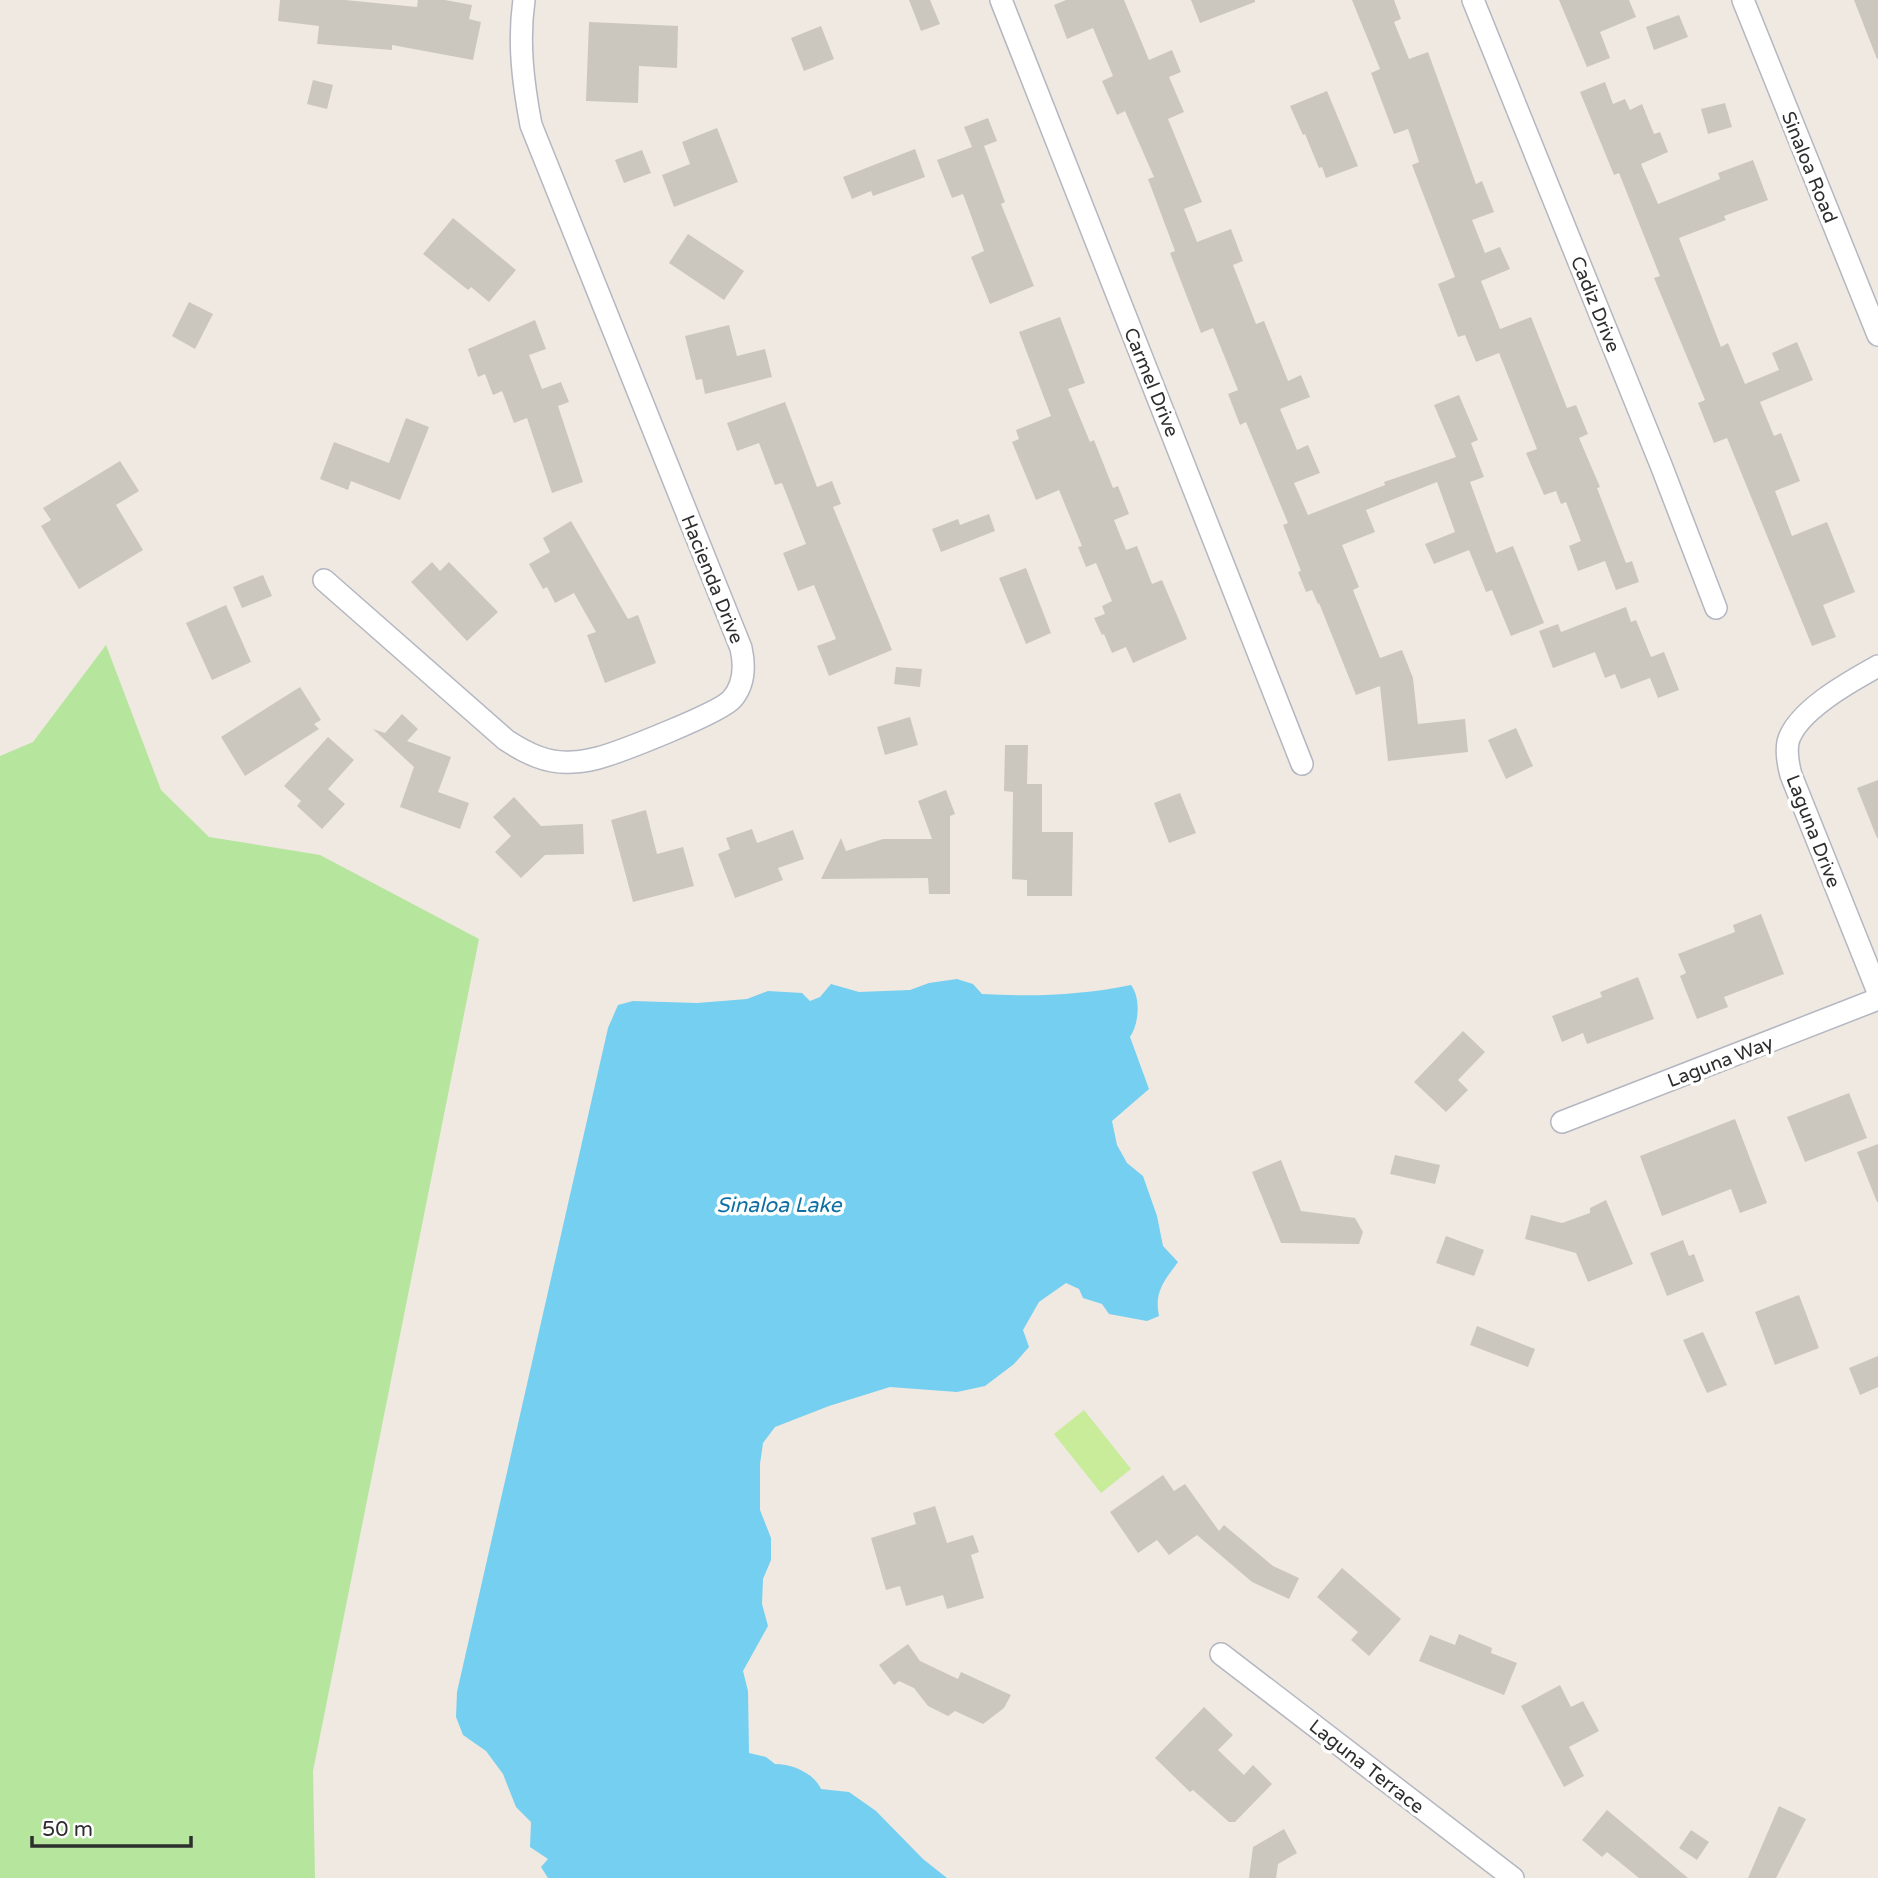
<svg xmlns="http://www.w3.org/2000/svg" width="1878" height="1878" font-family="'Varela Round',sans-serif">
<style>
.green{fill:#b6e59e}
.pitch{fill:#c9ec9a}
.water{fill:#75cff0}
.building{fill:#cbc7bf}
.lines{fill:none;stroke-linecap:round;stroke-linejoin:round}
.minor-casing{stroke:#b4b7c1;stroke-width:24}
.minor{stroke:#fff;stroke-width:21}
.labels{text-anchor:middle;stroke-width:7;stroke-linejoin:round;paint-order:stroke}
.street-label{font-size:19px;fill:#2e2e2e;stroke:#fff}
.water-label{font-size:21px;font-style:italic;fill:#0d6fa3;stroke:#fff}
</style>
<rect width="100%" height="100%" fill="#efe9e1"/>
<path class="green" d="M106,645L161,790L209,837L320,855L479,939L313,1771L315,1878H0V756L33,742Z"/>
<path class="pitch" d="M1084,1410L1131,1469L1101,1493L1054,1434Z"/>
<path class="water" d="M957,979L973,984L982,994C1032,997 1083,995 1131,985C1141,998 1139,1024 1130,1037L1149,1089L1112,1121L1117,1145L1127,1163L1143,1176L1157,1216L1163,1246L1178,1262C1164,1281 1154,1292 1159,1316L1147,1321L1109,1314L1102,1304L1083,1298L1079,1289L1066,1283L1039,1302L1023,1330L1029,1347L1014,1364L985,1386L957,1392L890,1387L829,1406L775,1427L763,1443L760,1464V1510L771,1538V1560L763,1579L762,1604L768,1626L743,1671L748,1691L749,1753L766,1757L775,1764C792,1764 814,1773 821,1789L849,1792L876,1811L923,1859L947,1878H548L541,1867L548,1859L530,1847L531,1822L516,1807L503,1774L486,1751L463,1735L456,1717L457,1692L608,1028L618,1005L633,1001L697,1003L747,999L768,991L802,993L810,1001L820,997L831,984L859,992L910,990L929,983Z"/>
<g class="building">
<path d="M280,0H345L417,7L418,0H445L472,5L469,19L481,22L473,60L392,45V50L317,44L319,26L278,21Z"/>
<path d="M909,0H930L940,24L921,31Z"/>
<path d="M1066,0H1124L1149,60L1172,50L1181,72L1169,77L1184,112L1168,119L1202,202L1184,209L1197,242L1231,229L1243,261L1233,265L1256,324L1264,321L1288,381L1301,375L1310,397L1280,409L1297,450L1308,445L1320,473L1294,483L1308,515L1385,485L1384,482L1456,457L1434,405L1459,395L1478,440L1471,443L1484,477L1470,482L1496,553L1513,546L1544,623L1511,636L1492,590L1486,592L1469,550L1434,564L1425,544L1455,532L1437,482L1366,510L1375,532L1342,545L1359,587L1353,590L1380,658L1402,650L1413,678L1418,724L1465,719L1468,752L1388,761L1380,686L1356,695L1319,603L1318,604L1312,590L1306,592L1298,572L1301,571L1283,525L1288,523L1246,422L1240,425L1228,394L1238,390L1213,328L1201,333L1170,253L1175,251L1148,179L1154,177L1125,111L1117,115L1102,81L1113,76L1093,28L1067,39L1054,5Z"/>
<path d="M1191,0H1255V2L1200,23Z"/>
<path d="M1352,0H1394L1401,19L1394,22L1409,59L1428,52L1476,184L1482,181L1494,212L1472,220L1485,253L1500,247L1510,269L1481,281L1500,329L1531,317L1567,408L1576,405L1588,434L1579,438L1600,487L1597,488L1626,563L1632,561L1639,582L1616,590L1605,561L1578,571L1569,546L1581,541L1566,502L1561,504L1556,491L1544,495L1526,453L1537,449L1499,353L1476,362L1465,335L1458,337L1438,284L1455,277L1412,165L1419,162L1408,129L1394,134L1371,73L1380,69Z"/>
<path d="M1559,0H1629L1636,17L1600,32L1610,58L1587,67Z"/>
<path d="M1854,0H1878V58L1877,59Z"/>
<path d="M1679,15L1688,37L1654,50L1646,27Z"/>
<path d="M589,22L678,26L677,68L639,66L638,103L586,101Z"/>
<path d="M821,26L834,59L804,71L791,38Z"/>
<path d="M313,80L333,85L327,109L307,104Z"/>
<path d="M1605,82L1613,104L1625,99L1630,110L1642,104L1654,134L1660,132L1668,152L1641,164L1658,204L1720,179L1718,173L1753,160L1768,200L1724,216L1726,220L1679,238L1721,347L1728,343L1745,384L1779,370L1772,353L1797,342L1813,380L1760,402L1774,436L1781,433L1800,481L1775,491L1792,536L1827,522L1855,592L1823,605L1836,637L1812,646L1727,438L1714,443L1698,403L1705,400L1654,278L1660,276L1619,173L1614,175L1580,92Z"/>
<path d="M1327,91L1358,166L1326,178L1322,167L1319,168L1305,134L1303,135L1290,106Z"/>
<path d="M1725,103L1732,127L1708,134L1701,109Z"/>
<path d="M988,118L997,141L984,146L1005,202L1001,204L1034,286L990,304L971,257L984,251L976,229L963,194L952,198L937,160L972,147L964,127Z"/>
<path d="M717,128L738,182L674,207L662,175L690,164L682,142Z"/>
<path d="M915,149L925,177L873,196L871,191L852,199L843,177Z"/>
<path d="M642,150L651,173L624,183L615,160Z"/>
<path d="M453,218L516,270L489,302L471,287L468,290L423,254Z"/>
<path d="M688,234L744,271L724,300L669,263Z"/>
<path d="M189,302L213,314L195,349L172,336Z"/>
<path d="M1060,317L1085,383L1068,389L1090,442L1094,440L1113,488L1118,486L1129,514L1114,520L1126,550L1137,546L1152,584L1162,580L1187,639L1133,663L1126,647L1112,653L1104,634L1102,635L1094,618L1105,614L1102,606L1112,601L1096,563L1086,567L1078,547L1082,546L1059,490L1036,500L1012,442L1019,439L1016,430L1051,416L1019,332Z"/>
<path d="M535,320L546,349L529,355L542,389L561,382L569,402L558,406L583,482L552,493L527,418L514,423L502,391L493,395L485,374L478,377L468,349Z"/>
<path d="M729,325L737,356L765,349L772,377L705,394L702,379L696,380L685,336Z"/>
<path d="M785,402L817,487L832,481L841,504L833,507L892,650L829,676L817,646L836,639L814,585L798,591L783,553L806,544L782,483L775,485L759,443L737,451L727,423Z"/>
<path d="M406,418L429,427L400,500L351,481L348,490L320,479L334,442L389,463Z"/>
<path d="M120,461L139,491L116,505L143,550L79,589L41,526L51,520L43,508Z"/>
<path d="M989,514L995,531L941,552L932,529L958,519L960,525Z"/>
<path d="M571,521L628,619L638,615L656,663L605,683L587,635L596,632L574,593L555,603L547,587L543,589L529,564L550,552L543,538Z"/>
<path d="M432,562L440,571L449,562L498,612L467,641L411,582Z"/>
<path d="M1026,568L1051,633L1026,644L999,578Z"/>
<path d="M263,575L272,596L242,608L233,587Z"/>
<path d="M226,605L251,662L212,680L186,623Z"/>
<path d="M1626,607L1631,622L1636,620L1651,657L1664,652L1679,690L1658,698L1650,678L1621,689L1615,674L1605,678L1595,652L1553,668L1539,631L1558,624L1561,632Z"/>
<path d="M896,667L922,669L920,687L894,684Z"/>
<path d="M300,687L321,720L314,724L319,729L245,776L221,737Z"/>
<path d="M402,714L418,729L407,741L451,757L438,792L469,803L460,829L400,807L414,767L373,729L385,733Z"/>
<path d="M910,717L918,745L885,755L877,727Z"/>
<path d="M1516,728L1533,766L1506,779L1488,740Z"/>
<path d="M328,737L354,760L328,789L345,804L322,829L297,806L301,801L284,786Z"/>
<path d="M1005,745H1028L1027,784H1042V832H1073L1072,896H1027V880L1012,879L1013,792L1004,791Z"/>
<path d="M1878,780V838H1877L1857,788Z"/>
<path d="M946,790L955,814L950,816V894H929L928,878L821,879L841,838L846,851L883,839H932L918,801Z"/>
<path d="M1180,793L1196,833L1169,843L1154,803Z"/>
<path d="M514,797L541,826L583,824L584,854L545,855L521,878L495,852L511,836L493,817Z"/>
<path d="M646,810L657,854L683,847L694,886L633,902L611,820Z"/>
<path d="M752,829L757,843L793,830L804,859L778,868L783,880L735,898L718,854L730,849L726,838Z"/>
<path d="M1761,914L1784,974L1724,997L1728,1007L1697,1019L1680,976L1686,973L1678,954L1735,932L1733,925Z"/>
<path d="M1638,977L1654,1019L1587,1044L1583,1033L1562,1042L1552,1016L1602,997L1600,992Z"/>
<path d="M1463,1031L1485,1052L1458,1080L1468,1090L1446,1112L1414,1082Z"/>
<path d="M1849,1093L1867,1138L1805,1162L1787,1117Z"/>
<path d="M1735,1119L1767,1203L1740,1213L1731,1189L1662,1216L1640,1156Z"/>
<path d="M1878,1144V1202H1877L1857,1152Z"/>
<path d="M1395,1155L1440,1165L1435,1184L1390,1174Z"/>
<path d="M1281,1160L1301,1211L1355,1218L1363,1232L1359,1244L1281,1243L1252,1172Z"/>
<path d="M1606,1200L1633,1264L1588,1282L1576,1253L1525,1239L1531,1215L1562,1223L1590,1213V1208Z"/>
<path d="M1446,1236L1484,1250L1474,1276L1436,1263Z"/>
<path d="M1683,1240L1689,1256L1694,1254L1704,1281L1667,1296L1650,1253Z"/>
<path d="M1799,1295L1819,1348L1775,1365L1755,1312Z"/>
<path d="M1477,1326L1535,1349L1528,1367L1470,1345Z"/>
<path d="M1703,1332L1727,1385L1707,1393L1683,1340Z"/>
<path d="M1878,1356V1387L1860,1395L1849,1368Z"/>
<path d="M1163,1475L1174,1491L1185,1484L1219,1531L1224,1525L1273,1566L1299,1578L1289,1599L1252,1582L1197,1535L1169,1555L1157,1540L1138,1553L1110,1512Z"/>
<path d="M935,1506L947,1543L973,1535L979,1552L971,1555L984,1598L947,1609L943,1595L906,1606L900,1586L886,1590L871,1538L916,1524L913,1513Z"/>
<path d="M1342,1568L1401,1619L1369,1656L1351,1640L1358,1632L1317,1597Z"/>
<path d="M1459,1634L1492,1648L1491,1653L1517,1663L1504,1695L1419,1661L1430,1635L1455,1645Z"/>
<path d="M908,1644L920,1661L958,1679L961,1672L1011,1695L1004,1708L983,1724L955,1711L948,1716L928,1706L914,1688L899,1681L894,1685L879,1665Z"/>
<path d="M1560,1685L1571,1707L1583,1701L1599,1731L1569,1747L1584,1776L1564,1787L1521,1706Z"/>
<path d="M1204,1707L1233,1735L1218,1750L1244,1775L1253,1765L1272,1784L1235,1822H1229L1193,1790L1190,1792L1155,1758Z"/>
<path d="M1779,1806L1806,1819L1776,1878H1748Z"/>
<path d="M1607,1810L1688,1878H1639L1607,1852L1602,1857L1582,1840Z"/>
<path d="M1284,1829L1297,1853L1278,1864L1276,1878H1249L1253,1847Z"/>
<path d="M1691,1830L1709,1842L1697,1860L1679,1848Z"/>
</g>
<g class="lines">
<g class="minor-casing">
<g id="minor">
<path d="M1001,0L1302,764"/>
<path d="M1473,0L1661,465L1716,608"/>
<path d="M1743,0L1878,335"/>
<path d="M324,580L506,740C526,753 547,764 572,762C580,762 590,760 598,758C620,752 720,713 732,699C745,684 745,666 741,648L531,125C523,83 518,42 524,0"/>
<path d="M1878,666C1851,681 1796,711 1788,742C1786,753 1788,764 1791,775L1878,992"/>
<path d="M1562,1122L1878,999"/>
<path d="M1221,1654L1513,1878"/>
</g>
</g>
<use href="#minor" class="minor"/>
</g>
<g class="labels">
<g class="street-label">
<text transform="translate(1810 167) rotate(68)" y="7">Sinaloa Road</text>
<text transform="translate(1596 304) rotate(68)" y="7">Cadiz Drive</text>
<text transform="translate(1152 382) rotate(68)" y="7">Carmel Drive</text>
<text transform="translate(713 579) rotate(68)" y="7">Hacienda Drive</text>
<text transform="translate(1814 831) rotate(69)" y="7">Laguna Drive</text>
<text transform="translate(1720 1061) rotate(-21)" y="7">Laguna Way</text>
<text transform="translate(1367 1766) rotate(38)" y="7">Laguna Terrace</text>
</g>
<g class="water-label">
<text x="779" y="1212">Sinaloa Lake</text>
</g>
</g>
<path d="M32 1836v10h159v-10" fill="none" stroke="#2e2e2e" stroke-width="3.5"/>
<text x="42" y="1836" font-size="21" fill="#2e2e2e" stroke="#ffffff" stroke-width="5" paint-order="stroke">50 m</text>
</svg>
